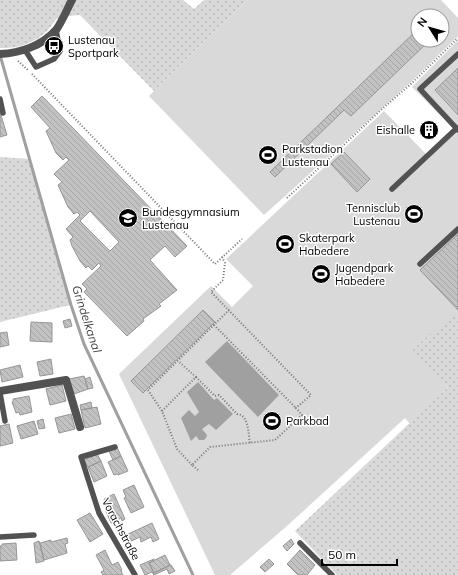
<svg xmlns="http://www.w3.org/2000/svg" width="458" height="575" viewBox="0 0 458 575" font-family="Mulish,sans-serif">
<defs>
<pattern id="grass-dots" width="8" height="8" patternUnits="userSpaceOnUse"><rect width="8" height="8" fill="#d9d9d9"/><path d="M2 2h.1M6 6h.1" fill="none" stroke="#b8b8b8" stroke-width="1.8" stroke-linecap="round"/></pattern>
<pattern id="building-back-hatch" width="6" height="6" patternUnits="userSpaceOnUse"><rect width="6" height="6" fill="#c2c2c2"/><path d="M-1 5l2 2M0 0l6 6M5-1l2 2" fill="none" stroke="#a5a5a5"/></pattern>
</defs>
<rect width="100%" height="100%" fill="#fff"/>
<path fill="url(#grass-dots)" d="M0,0h183l11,9 10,-9h43l-93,91 -74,-76c-7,1 -16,1 -22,3 -4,2 -7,9 -10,12 -13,13 -30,19 -48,18z
M0,157l29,2 41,146 -70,17z
M454,311l4,4v260h-121l-42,-44 153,-144 -36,-37z"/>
<path fill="#d9d9d9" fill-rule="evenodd" d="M247,0h194l17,18v18l-47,46 -147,133 -115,-119zM418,16h24v24h-24z
M458,40v275l-4,-3 -41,38 35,37 -38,37 -5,-6 -118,108 -57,49h-15l-96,-201 92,-88 21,21 21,-21 -27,-27 158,-148 45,46 27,-26 -44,-44z"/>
<path fill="#a0a0a0" d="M227,341l52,54 -21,22 -53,-55z
M198,382l16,18 3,-2 16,16 -17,16 -7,-6 -7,5 5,6 -1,3 -2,2h-5l-3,-4 -5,5 -10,-23 8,-8 6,6 4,-4 -12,-20z"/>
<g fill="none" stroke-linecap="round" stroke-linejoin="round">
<path stroke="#a0a0a0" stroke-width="3" d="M0,55l71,250 13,39 109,231"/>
</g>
<path fill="url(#building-back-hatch)" stroke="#969696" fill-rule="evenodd" d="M418,29v11h12l-79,76 -7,-6 -69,67 -5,-5z
M458,68v47l-23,-25z
M42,96l145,150 -12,11 -10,-11 -15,14 27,30 -18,14 2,2 -18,13 1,2 -17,15 -43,-44 3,-3 -5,-5 19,-18 -2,-3 -7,7 -4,-4 -2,2 -6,-7 -8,-15 -2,-6 3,-3 -7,-8 14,-14 -3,-3 -3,2 -6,-7 -10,-22 4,-3 -8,-8 15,-14 -3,-3 -3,3 -7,-7 -10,-22 4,-3 -19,-21zM90,211l29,31 -9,9 -30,-30z
M0,112l7,23 -7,2z
M429,125l6,6 -6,5 -5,-7z
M344,152l26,27 -13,13 -26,-28z
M458,234v76l-38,-40z
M203,310l12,12 -72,71 -12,-12z
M70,319l2,7 -7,2 -2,-7z
M31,322l21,1v19l-22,-1z
M7,332l2,13 -9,2v-14z
M51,359l2,15 -13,2 -3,-14z
M20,365l3,12 -21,5 -2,-12z
M84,376l4,13 -14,5 -5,-15z
M90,377l3,11 -5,1 -3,-10z
M62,385l4,16 -16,4 -4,-16z
M29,396l3,16 -12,3 -1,-3 -3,1 -4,-11h1v-3z
M91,402l1,6 -11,2 -1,-5z
M97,407l4,17 -16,4 -4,-18z
M71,414l4,15 -16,4 -4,-15z
M43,419l2,9 -6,1 -2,-8z
M34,421l4,13 -17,5 -4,-13z
M9,424l4,19 -13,3v-20z
M117,447l4,9 -8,4 -4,-9z
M97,454l4,7 -13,6 -4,-7z
M121,456l7,15 -10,4 -1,-1 -3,1 -6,-13z
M101,461l6,15 -13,6 -6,-15z
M134,485l10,22 -13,6 -7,-15 2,-1 -3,-7z
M114,494l11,25 -3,2 -1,-3 -10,5 -6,-14 3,-1 -4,-9z
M90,513l13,21 -13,8 -13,-22z
M152,523l7,16 -6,3 -2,-5 -10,5 -1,-5 -11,5 -3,-7z
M67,538l1,5 -3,1 2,9 -23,7 -4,-17 11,-3v2z
M291,539l3,5 -7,7 -4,-5z
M39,541l5,20 -8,2 -2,-20z
M16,543l1,17 -17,1v-15h2v-2z
M105,550l7,15 6,-3 4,8 -1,1 2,4h-20l-2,-3 3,-2 -8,-15z
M300,550l15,15 -8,10h-9l-11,-11z
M165,555l5,10 -16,8 -5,-10z
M154,559v1l-5,3 5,10 17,-8 4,6 -6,3 -2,-5 -13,6 -2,-3 -7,3 -5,-10z
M269,559l5,5 -9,8 -5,-5z"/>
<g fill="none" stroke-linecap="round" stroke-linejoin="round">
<path stroke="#747474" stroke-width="2" stroke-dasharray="1 2" stroke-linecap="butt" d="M18,61l10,9
M32,74l183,190 27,-25
M287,198l95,-89 30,-26 46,-45
M214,325l82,83
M196,377l19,19 4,-1 18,19c12,1 11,19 13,29
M162,411l34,-34 -18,-16
M192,465l-15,-16 -15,-38 -14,-21 81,-80
M198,470l-6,-5 18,-18 65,-7 27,-25 -6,-7 15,-13 -100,-103 12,-12 2,-17 -3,-6"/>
<path stroke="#525252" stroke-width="5.5" d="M25,50l11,17 18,-8 6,-8 -4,-21
M458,54l-38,35 38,41
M0,99l3,14
M392,189l65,-61
M420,264l38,-35
M0,393l5,28
M115,447l-34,10 18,56 36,62
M0,537l34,-2
M300,543l32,32"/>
<path stroke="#525252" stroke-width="8" d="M0,54c20,-1 42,-8 56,-24 6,-8 11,-21 16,-30
M0,391l66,-11 14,47"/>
</g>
<defs>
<symbol id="bus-disc" viewBox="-11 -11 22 22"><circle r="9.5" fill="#000" stroke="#fff"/><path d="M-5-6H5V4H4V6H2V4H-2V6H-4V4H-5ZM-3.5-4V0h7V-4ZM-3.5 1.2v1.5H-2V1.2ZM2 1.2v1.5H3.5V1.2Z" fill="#fff"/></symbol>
<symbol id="building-disc" viewBox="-11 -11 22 22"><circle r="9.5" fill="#000" stroke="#fff"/><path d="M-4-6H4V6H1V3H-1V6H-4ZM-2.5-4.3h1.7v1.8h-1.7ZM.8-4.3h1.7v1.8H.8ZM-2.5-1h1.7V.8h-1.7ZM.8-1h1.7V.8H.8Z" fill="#fff"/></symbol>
<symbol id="stadium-disc" viewBox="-11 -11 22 22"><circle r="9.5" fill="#000" stroke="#fff"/><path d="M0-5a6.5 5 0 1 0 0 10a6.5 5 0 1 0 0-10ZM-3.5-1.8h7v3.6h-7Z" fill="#fff"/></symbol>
<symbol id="school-disc" viewBox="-11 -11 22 22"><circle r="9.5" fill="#000" stroke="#fff"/><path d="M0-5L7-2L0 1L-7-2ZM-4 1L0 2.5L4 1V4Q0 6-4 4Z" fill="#fff"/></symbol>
</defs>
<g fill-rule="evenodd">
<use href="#bus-disc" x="43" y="35" width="22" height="22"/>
<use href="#building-disc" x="418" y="119" width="22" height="22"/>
<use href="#stadium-disc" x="257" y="144" width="22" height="22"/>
<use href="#stadium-disc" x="403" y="203" width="22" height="22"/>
<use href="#school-disc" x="117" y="207" width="22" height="22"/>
<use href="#stadium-disc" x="274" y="233" width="22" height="22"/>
<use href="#stadium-disc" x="310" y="263" width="22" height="22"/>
<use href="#stadium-disc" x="261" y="410" width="22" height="22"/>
</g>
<g text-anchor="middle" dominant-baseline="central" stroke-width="3" stroke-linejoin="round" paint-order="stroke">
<g font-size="11" fill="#000" stroke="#fff" text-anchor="start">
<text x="68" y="40">Lustenau<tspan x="68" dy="13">Sportpark</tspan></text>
<text x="415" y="130" text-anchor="end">Eishalle</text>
<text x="282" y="149">Parkstadion<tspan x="282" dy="13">Lustenau</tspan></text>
<text x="400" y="208" text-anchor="end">Tennisclub<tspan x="400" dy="13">Lustenau</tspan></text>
<text x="142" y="212">Bundesgymnasium<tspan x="142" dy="13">Lustenau</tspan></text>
<text x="299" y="238">Skaterpark<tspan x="299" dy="13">Habedere</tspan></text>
<text x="335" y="268">Jugendpark<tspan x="335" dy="13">Habedere</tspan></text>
<text x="286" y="421">Parkbad</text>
</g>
<g font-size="11" fill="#000" stroke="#fff">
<text transform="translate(121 529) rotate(62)">Vorachstraße</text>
</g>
<g font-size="12" font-style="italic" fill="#414141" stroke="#fff">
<text transform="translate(87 319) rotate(72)">Grindelkanal</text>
</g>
</g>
<g transform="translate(430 28) rotate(307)"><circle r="19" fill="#ffffff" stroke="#999999"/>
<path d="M0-3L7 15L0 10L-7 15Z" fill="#000000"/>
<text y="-6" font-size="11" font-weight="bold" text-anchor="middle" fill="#000000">N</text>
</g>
<path d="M322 559v6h75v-6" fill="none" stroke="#000000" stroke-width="2"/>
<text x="328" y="559" font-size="12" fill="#000000" stroke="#ffffff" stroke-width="3" paint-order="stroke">50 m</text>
</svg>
